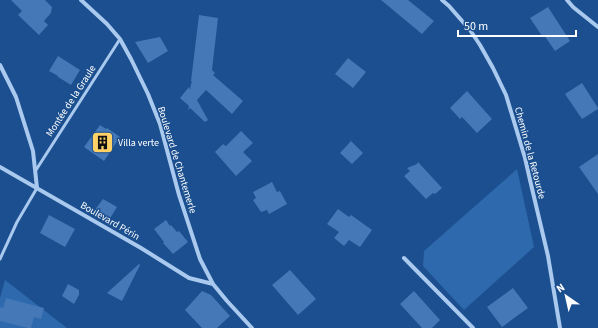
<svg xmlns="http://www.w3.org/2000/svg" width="598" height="328" viewBox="0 0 598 328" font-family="'Source Sans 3',sans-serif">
<rect width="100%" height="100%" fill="#1b4f8f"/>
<path fill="#2e69ad" d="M517,169l17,78 -70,63 -41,-44 1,-15z
M5,280l62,48h-67v-30z"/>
<path fill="#4478b7" d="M11,0h34l7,7 -1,6 -7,8 4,4 -9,10 -21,-20 4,-4z
M381,0h27l26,21 -12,13z
M548,7l22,34 -15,10 -11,-16 -2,1 -12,-18z
M199,15l19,3 -6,52 3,3 -2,2 30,26 -11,13 -26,-24 -9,10 11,20 -3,2 -15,-14 -2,2 1,-4 -9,-8 9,-11 1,3 1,-6 1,-2 -1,-1z
M160,37l8,14 -20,12 -13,-21z
M58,56l22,14 -9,15 -13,-8v-1l-9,-5z
M348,58l18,14 -13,16 -18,-14z
M582,83l16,25v1l-16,10 -17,-25z
M467,91l25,28 -15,14 -15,-16 -2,2 -10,-11z
M100,125l6,4 1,-1 13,9 -16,24 -20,-14z
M241,131l12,12 -10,9 9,9 -16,15 -21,-24 8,-8 3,2z
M351,141l12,12 -11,11 -12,-11z
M598,154v40l-19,-27z
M418,162l24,26 -7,6 -2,-1 -7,6 -22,-23 6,-5 -3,-3 10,-4z
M272,182l5,10 3,-1 7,13 -18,10 -2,-4 -6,2 -8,-12 3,-2 -3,-6z
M103,199l14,8 -8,13 -15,-9z
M338,209l11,8 2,-2 21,15 -12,17 -11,-7 -5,6 -10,-8 5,-6 -12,-8z
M49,215l26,14 -10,18 -25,-14z
M166,220l4,6 1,-1 6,7 2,-1 9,11 -15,12 -10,-11 1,-1 -10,-13z
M139,264l1,1 -18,36 -15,-8z
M290,270l26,29 -18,16 -26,-30z
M68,284l11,6v5l-5,9 -12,-8z
M513,288l15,20 -26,19 -15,-20z
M202,291l9,4 19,21 -13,12h-15l-17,-18z
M414,291l26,29 -8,8h-10l-22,-24z
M6,298l38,10 -3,11 -7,-2 -3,11h-3l-28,-7v-14l3,1z"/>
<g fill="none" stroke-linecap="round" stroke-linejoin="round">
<path stroke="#a9c9ee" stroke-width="3" d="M36,170l84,-131
M0,259l17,-37 20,-34"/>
<path stroke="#a9c9ee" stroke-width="4" d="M81,0l26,24 13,15 11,20 17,35 12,30 19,71 21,64 13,25 14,17 25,27
M442,0l7,6 21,24 10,15 13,23 13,27 19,63 5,22 18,76 12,72
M567,0l6,7 25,20
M0,65l16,32 17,54 4,37
M0,167l141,81 48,30 24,6
M404,258l69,70"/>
</g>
<defs>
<symbol id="building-square" viewBox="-11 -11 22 22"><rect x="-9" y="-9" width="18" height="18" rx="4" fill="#ffd166" stroke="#1b4f8f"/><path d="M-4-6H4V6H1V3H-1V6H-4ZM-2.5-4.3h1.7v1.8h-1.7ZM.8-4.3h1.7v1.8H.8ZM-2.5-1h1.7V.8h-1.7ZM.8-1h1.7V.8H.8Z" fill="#111"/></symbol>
</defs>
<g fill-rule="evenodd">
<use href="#building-square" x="90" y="130" width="25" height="25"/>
</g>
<g text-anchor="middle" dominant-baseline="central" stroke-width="3" stroke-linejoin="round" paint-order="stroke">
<g font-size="10" fill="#fff" stroke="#1b4f8f">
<text transform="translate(71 101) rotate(-57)">Montée de la Graule</text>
<text transform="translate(530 153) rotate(75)">Chemin de la Retourde</text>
<text transform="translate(177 160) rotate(73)">Boulevard de Chantemerle</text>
<text transform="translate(110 221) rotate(30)">Boulevard Périn</text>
</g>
<g font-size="10" fill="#fff" stroke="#1b4f8f" text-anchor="start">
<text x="118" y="143">Villa verte</text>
</g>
</g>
<g transform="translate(566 296) rotate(326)" stroke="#1b4f8f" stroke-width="3" paint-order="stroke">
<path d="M0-3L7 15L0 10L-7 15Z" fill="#ffffff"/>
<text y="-6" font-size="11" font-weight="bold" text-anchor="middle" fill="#ffffff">N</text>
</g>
<path d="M458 30v6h118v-6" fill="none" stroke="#ffffff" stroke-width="2"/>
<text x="464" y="30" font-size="12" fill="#ffffff" stroke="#1b4f8f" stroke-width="3" paint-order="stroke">50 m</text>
</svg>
